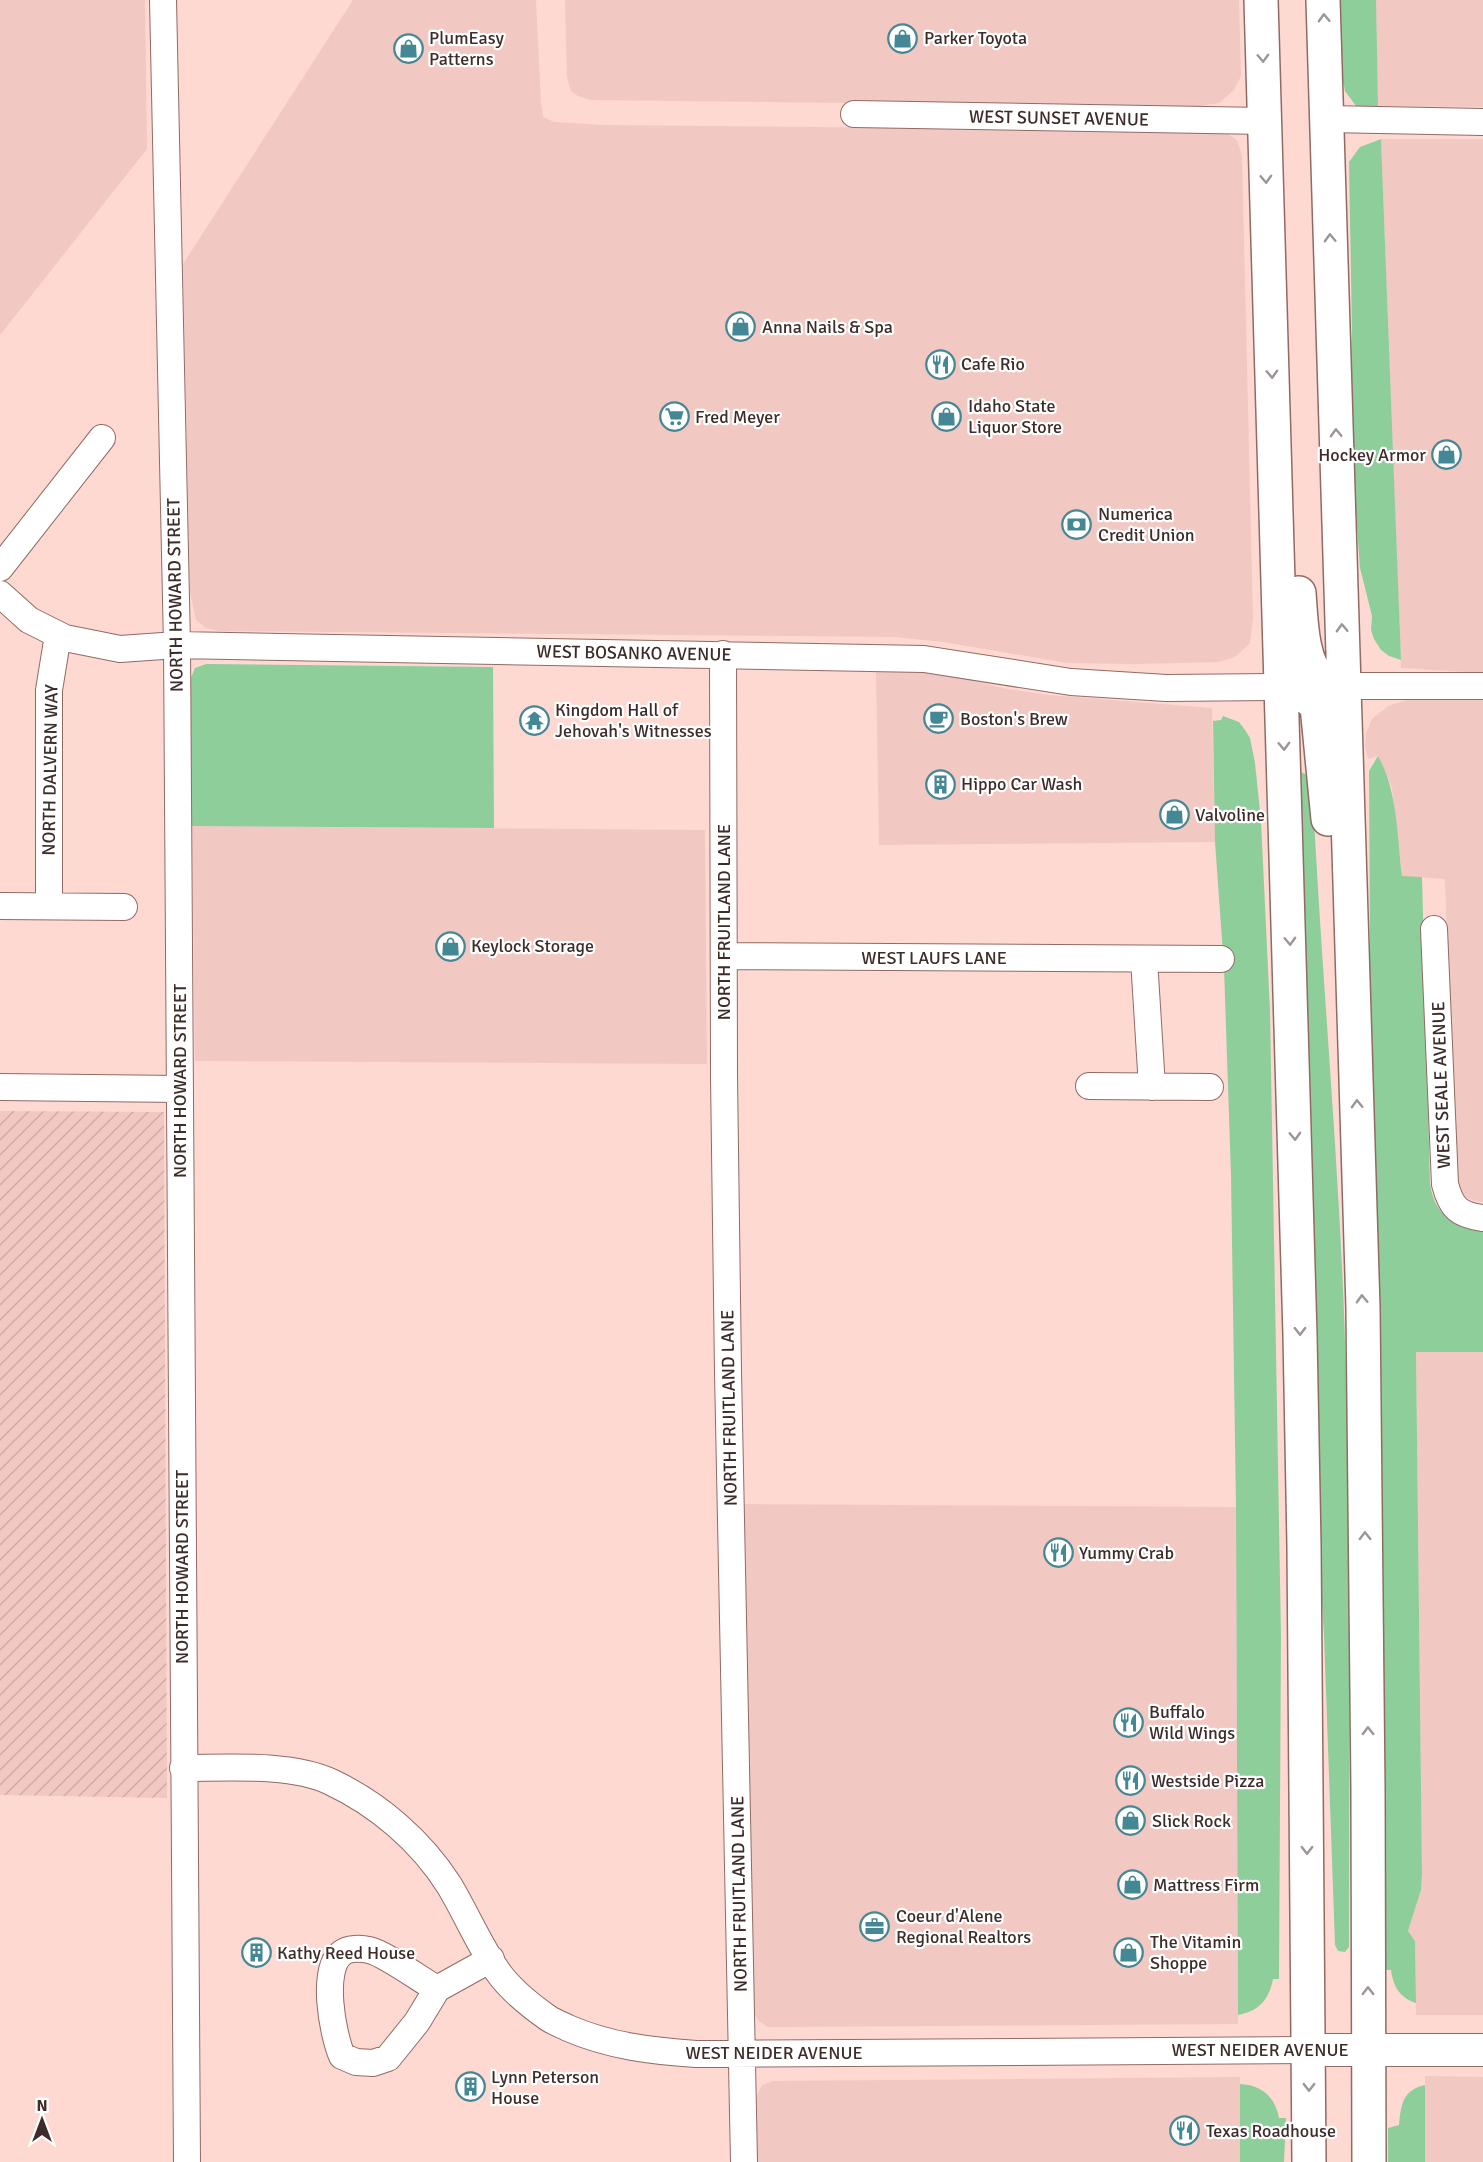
<svg xmlns="http://www.w3.org/2000/svg" width="1483" height="2162" viewBox="0 0 1483 2162" font-family="Signika,sans-serif">
<defs>
<pattern id="industrial-furrows" width="10" height="10" patternUnits="userSpaceOnUse" patternTransform="scale(1.5)"><rect width="10" height="10" fill="#f2c8c2"/><path d="M-1 1l2-2M0 10L10 0M9 11l2-2" fill="none" stroke="#d0aca7"/></pattern>
</defs>
<rect width="100%" height="100%" fill="#fdd9d2"/>
<path fill="#f2c8c2" d="M0,0h145l2,149 -147,186z
M353,0h183l5,104 2,13 11,5 49,3 616,6 9,3 9,6 5,15 11,462 -3,26 -15,14 -16,5 -85,2 -67,-1 -124,-21 -48,-5 -676,-6 -13,-3 -10,-8 -6,-28 -7,-328z
M565,0h674l2,76 -7,14 -15,13 -26,4 -603,-7 -12,-4 -7,-5 -4,-14z
M1375,0h108v107l-105,-1z
M1381,139h102v534l-82,-5z
M876,670h34l31,3 66,16 42,6 163,13 3,134 -336,3z
M1410,699h73v503l-9,-1 -11,-5 -8,-15 -10,-302 -43,-3 -10,-88 -14,-32 -10,3 -3,-12 1,-14 6,-14 16,-13z
M192,826l513,4 2,234 -512,-3z
M1416,1352h67v663h-67l-1,-74 -7,-10 13,-41 1,-16z
M740,1504l496,3 2,517 -460,3h-10l-9,-6 -6,-8z
M1425,2076l58,1v85h-58z
M1240,2077v85h-486l-1,-58 9,-19 11,-4z"/>
<path fill="url(#industrial-furrows)" d="M0,1111l164,1 3,686 -167,-3z"/>
<path fill="#8ece9a" d="M1340,0h36l2,106h-22l-11,-15 -2,-11z
M1381,139l20,521 -12,-4 -8,-6 -7,-11 -3,-9 1,-14 -12,-48 -8,-112 -2,-79 2,-45 -3,-170 11,-15z
M206,664l287,3 1,161 -302,-2 -2,-146 5,-12z
M1223,716l16,6 6,8 5,8 5,25 6,58 9,190 11,625 -2,343h-6c-4,21 -14,32 -35,36l-2,-508 -5,-332 -7,-207 -9,-126 -2,-121 8,-1z
M1378,756c20,36 19,80 24,120l20,1 8,306c5,35 22,39 53,45v124h-67l6,522 -1,16 -13,41 7,10 1,62c-16,-5 -23,-17 -25,-33h-6l-1,-280 -16,-682 2,-70 -1,-167z
M1301,772l11,5c8,179 25,356 32,535 8,211 5,423 5,635l-4,5 -7,-1 -3,-6 -11,-310 -16,-241 -13,-618z
M1240,2084c21,1 35,12 39,34h7l-2,44h-44z
M1425,2085v77h-37v-34l11,-3c2,-21 4,-35 26,-40z"/>
<g fill="none" stroke-linecap="round" stroke-linejoin="round">
<defs>
<path id="minor" d="M163,0l14,645 10,1517
M854,114l411,7
M1327,119l156,3
M0,568l102,-130
M0,594l29,26 36,18 55,11 57,-4 747,14 147,23 95,6 116,-1
M723,654l1,421 4,297 16,790
M1344,686h139
M0,906l124,1
M49,906v-216l9,-55
M1434,929l11,255c6,24 14,31 38,34
M724,956l497,3
M1144,959l8,128
M1089,1086l121,1
M0,1087l180,2
M183,1768c44,0 108,-5 148,14 47,22 90,59 118,103 17,28 30,60 49,87 12,17 33,34 50,46 6,4 14,7 20,10 41,18 84,23 128,26l612,-4
M437,1989c-16,-9 -53,-36 -68,-39 -8,-2 -21,-2 -27,3 -22,16 -9,82 0,103l14,6 17,1 15,-5 29,-36 20,-33 54,-30"/>
<path id="major" d="M1308,2050h175"/>
<path id="highway" d="M1261,0l39,1335 4,211 5,616
M1323,0l40,1308 5,481 1,373
M1299,593c2,24 2,70 22,86 6,4 16,5 23,7
M1282,687c14,4 25,8 35,19l11,113"/>
</defs>
<use href="#minor" stroke="#926a64" stroke-width="28"/>
<use href="#major" stroke="#926a64" stroke-width="34"/>
<use href="#highway" stroke="#926a64" stroke-width="36"/>
<use href="#minor" stroke="#fff" stroke-width="26"/>
<use href="#major" stroke="#fff" stroke-width="32"/>
<use href="#highway" stroke="#fff" stroke-width="33"/>
</g>
<defs><path id="oneway-chevron" d="M-2-3.5L2.5 0L-2 3.5" fill="none" stroke-width="1.6" stroke-linecap="round" stroke-linejoin="round" transform="scale(1.5)"/></defs>
<g stroke="#9e9694">
<use href="#oneway-chevron" transform="translate(1324 18) rotate(-92)"/>
<use href="#oneway-chevron" transform="translate(1263 58) rotate(88)"/>
<use href="#oneway-chevron" transform="translate(1266 179) rotate(88)"/>
<use href="#oneway-chevron" transform="translate(1330 238) rotate(-92)"/>
<use href="#oneway-chevron" transform="translate(1272 374) rotate(88)"/>
<use href="#oneway-chevron" transform="translate(1336 433) rotate(-92)"/>
<use href="#oneway-chevron" transform="translate(1342 628) rotate(-92)"/>
<use href="#oneway-chevron" transform="translate(1284 746) rotate(88)"/>
<use href="#oneway-chevron" transform="translate(1290 941) rotate(88)"/>
<use href="#oneway-chevron" transform="translate(1357 1104) rotate(-92)"/>
<use href="#oneway-chevron" transform="translate(1295 1136) rotate(88)"/>
<use href="#oneway-chevron" transform="translate(1362 1299) rotate(-92)"/>
<use href="#oneway-chevron" transform="translate(1300 1331) rotate(89)"/>
<use href="#oneway-chevron" transform="translate(1365 1536) rotate(-91)"/>
<use href="#oneway-chevron" transform="translate(1368 1731) rotate(-91)"/>
<use href="#oneway-chevron" transform="translate(1307 1850) rotate(90)"/>
<use href="#oneway-chevron" transform="translate(1368 1991) rotate(-90)"/>
<use href="#oneway-chevron" transform="translate(1309 2087) rotate(90)"/>
</g>
<defs>
<symbol id="shop-ring" viewBox="-11 -11 22 22"><circle r="9.5" fill="#fff" stroke="#438894" stroke-width="1.5"/><path d="M-5-2.5h2.3a2.7 3.5 0 0 1 5.4 0H5L5.5 6h-11ZM-1.5-2.5h3a1.5 2.3 0 0 0-3 0Z" fill="#438894"/></symbol>
<symbol id="restaurant-ring" viewBox="-11 -11 22 22"><circle r="9.5" fill="#fff" stroke="#438894" stroke-width="1.5"/><path d="M-5-6h1v4h1v-4h1v4h1v-4h1v5L-1.5 .5V6h-2V.5L-5-1ZM5-6V6H3V1.5H1.5Q1.5-4 5-6Z" fill="#438894"/></symbol>
<symbol id="supermarket-ring" viewBox="-11 -11 22 22"><circle r="9.5" fill="#fff" stroke="#438894" stroke-width="1.5"/><path d="M-6-5.5h2.5l.6 2H6L4.5 2H-2.5L-4.4-4H-6ZM-1.5 3.2a1.3 1.3 0 1 0 .1 0ZM3 3.2a1.3 1.3 0 1 0 .1 0Z" fill="#438894"/></symbol>
<symbol id="bank-ring" viewBox="-11 -11 22 22"><circle r="9.5" fill="#fff" stroke="#438894" stroke-width="1.5"/><path d="M-6-4H6V4H-6ZM0-2.3a2.3 2.3 0 1 0 0 4.6a2.3 2.3 0 1 0 0-4.6Z" fill="#438894"/></symbol>
<symbol id="cafe-ring" viewBox="-11 -11 22 22"><circle r="9.5" fill="#fff" stroke="#438894" stroke-width="1.5"/><path d="M-5.5-4.5H6V0H3Q3 3.5 0 3.5H-2.5Q-5.5 3.5-5.5 0ZM3-3.2v2h1.7v-2ZM-6 4.5H4V6H-6Z" fill="#438894"/></symbol>
<symbol id="temple-ring" viewBox="-11 -11 22 22"><circle r="9.5" fill="#fff" stroke="#438894" stroke-width="1.5"/><path d="M0-6L5-2H3V0L6.5 2.5H4V6H1.5V3h-3V6H-4V2.5H-6.5L-3 0V-2H-5Z" fill="#438894"/></symbol>
<symbol id="building-ring" viewBox="-11 -11 22 22"><circle r="9.5" fill="#fff" stroke="#438894" stroke-width="1.5"/><path d="M-4-6H4V6H1V3H-1V6H-4ZM-2.5-4.3h1.7v1.8h-1.7ZM.8-4.3h1.7v1.8H.8ZM-2.5-1h1.7V.8h-1.7ZM.8-1h1.7V.8H.8Z" fill="#438894"/></symbol>
<symbol id="office-ring" viewBox="-11 -11 22 22"><circle r="9.5" fill="#fff" stroke="#438894" stroke-width="1.5"/><path d="M-6-3h4V-5.5h4V-3h4V5H-6ZM-1-4.5V-3h2v-1.5ZM-6 0V1H6V0Z" fill="#438894"/></symbol>
</defs>
<g fill-rule="evenodd">
<use href="#shop-ring" x="886" y="22" width="33" height="33"/>
<use href="#shop-ring" x="392" y="32" width="33" height="33"/>
<use href="#shop-ring" x="724" y="310" width="33" height="33"/>
<use href="#restaurant-ring" x="924" y="348" width="33" height="33"/>
<use href="#shop-ring" x="930" y="400" width="33" height="33"/>
<use href="#supermarket-ring" x="658" y="400" width="33" height="33"/>
<use href="#shop-ring" x="1430" y="438" width="33" height="33"/>
<use href="#bank-ring" x="1060" y="508" width="33" height="33"/>
<use href="#cafe-ring" x="922" y="702" width="33" height="33"/>
<use href="#temple-ring" x="518" y="704" width="33" height="33"/>
<use href="#building-ring" x="924" y="768" width="33" height="33"/>
<use href="#shop-ring" x="1158" y="798" width="33" height="33"/>
<use href="#shop-ring" x="434" y="930" width="33" height="33"/>
<use href="#restaurant-ring" x="1042" y="1536" width="33" height="33"/>
<use href="#restaurant-ring" x="1112" y="1706" width="33" height="33"/>
<use href="#restaurant-ring" x="1114" y="1764" width="33" height="33"/>
<use href="#shop-ring" x="1114" y="1804" width="33" height="33"/>
<use href="#shop-ring" x="1116" y="1868" width="33" height="33"/>
<use href="#office-ring" x="858" y="1910" width="33" height="33"/>
<use href="#shop-ring" x="1112" y="1936" width="33" height="33"/>
<use href="#building-ring" x="240" y="1936" width="33" height="33"/>
<use href="#building-ring" x="454" y="2070" width="33" height="33"/>
<use href="#restaurant-ring" x="1168" y="2114" width="33" height="33"/>
</g>
<g text-anchor="middle" dominant-baseline="central" stroke-width="4.5" stroke-linejoin="round" paint-order="stroke">
<g font-size="18" fill="#3d2c29" stroke="#fff" text-anchor="start">
<text x="429" y="38">PlumEasy<tspan x="429" dy="21">Patterns</tspan></text>
<text x="924" y="38">Parker Toyota</text>
<text x="762" y="327">Anna Nails &amp; Spa</text>
<text x="961" y="364">Cafe Rio</text>
<text x="968" y="406">Idaho State<tspan x="968" dy="21">Liquor Store</tspan></text>
<text x="695" y="417">Fred Meyer</text>
<text x="1426" y="455" text-anchor="end">Hockey Armor</text>
<text x="1098" y="514">Numerica<tspan x="1098" dy="21">Credit Union</tspan></text>
<text x="555" y="710">Kingdom Hall of<tspan x="555" dy="21">Jehovah's Witnesses</tspan></text>
<text x="960" y="719">Boston's Brew</text>
<text x="961" y="784">Hippo Car Wash</text>
<text x="1195" y="815">Valvoline</text>
<text x="471" y="946">Keylock Storage</text>
<text x="1079" y="1553">Yummy Crab</text>
<text x="1149" y="1712">Buffalo<tspan x="1149" dy="21">Wild Wings</tspan></text>
<text x="1151" y="1781">Westside Pizza</text>
<text x="1152" y="1821">Slick Rock</text>
<text x="1153" y="1885">Mattress Firm</text>
<text x="896" y="1916">Coeur d'Alene<tspan x="896" dy="21">Regional Realtors</tspan></text>
<text x="1150" y="1942">The Vitamin<tspan x="1150" dy="21">Shoppe</tspan></text>
<text x="277" y="1953">Kathy Reed House</text>
<text x="491" y="2077">Lynn Peterson<tspan x="491" dy="21">House</tspan></text>
<text x="1206" y="2131">Texas Roadhouse</text>
</g>
<g font-size="18" fill="#3d2c29" stroke="#fff">
<text transform="translate(1059 118) rotate(1)">WEST SUNSET AVENUE</text>
<text transform="translate(175 595) rotate(-91)">NORTH HOWARD STREET</text>
<text transform="translate(634 653) rotate(1)">WEST BOSANKO AVENUE</text>
<text transform="translate(50 770) rotate(-89)">NORTH DALVERN WAY</text>
<text transform="translate(724 922) rotate(-90)">NORTH FRUITLAND LANE</text>
<text x="934" y="958">WEST LAUFS LANE</text>
<text transform="translate(180 1081) rotate(-90)">NORTH HOWARD STREET</text>
<text transform="translate(1441 1085) rotate(-92)">WEST SEALE AVENUE</text>
<text transform="translate(729 1408) rotate(-91)">NORTH FRUITLAND LANE</text>
<text transform="translate(182 1567) rotate(-90)">NORTH HOWARD STREET</text>
<text transform="translate(739 1894) rotate(-91)">NORTH FRUITLAND LANE</text>
<text x="1260" y="2050">WEST NEIDER AVENUE</text>
<text x="774" y="2053">WEST NEIDER AVENUE</text>
</g>
</g>
<g transform="translate(42 2120)" stroke="#ffffff" stroke-width="4.5" paint-order="stroke">
<path d="M0-4.5L10 22L0 15L-10 22Z" fill="#3d2c29"/>
<text y="-9" font-size="16" font-weight="bold" text-anchor="middle" fill="#3d2c29">N</text>
</g>
</svg>
